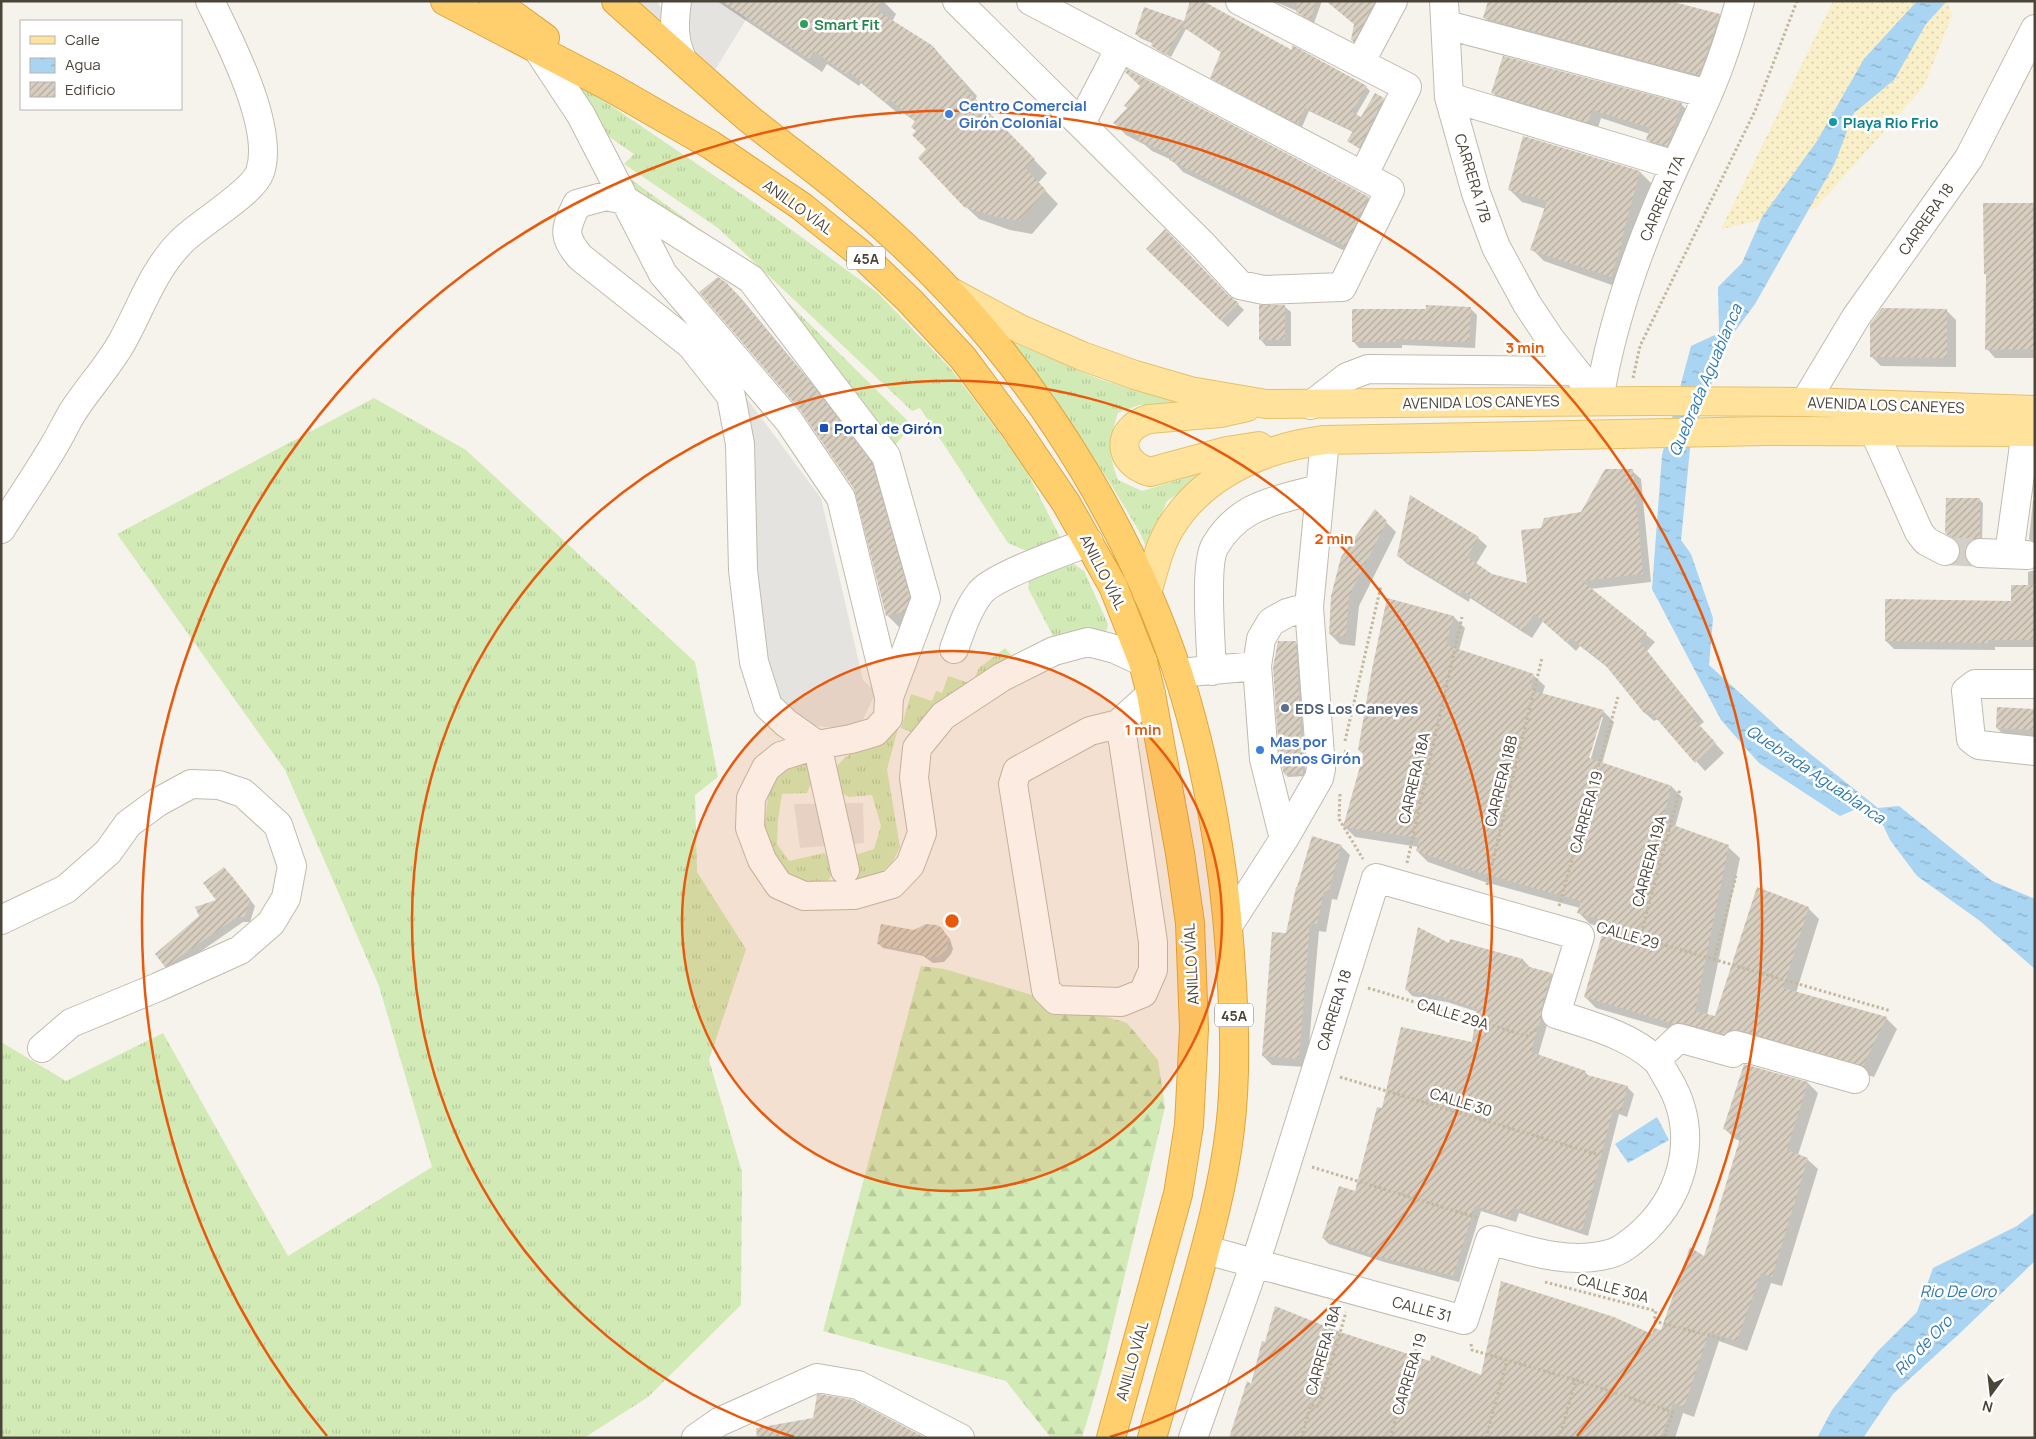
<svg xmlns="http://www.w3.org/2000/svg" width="2036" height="1439" viewBox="0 0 2036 1439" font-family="Manrope,sans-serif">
<defs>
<pattern id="grass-tufts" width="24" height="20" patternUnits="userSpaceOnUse" patternTransform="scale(1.25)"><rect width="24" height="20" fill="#d2eab5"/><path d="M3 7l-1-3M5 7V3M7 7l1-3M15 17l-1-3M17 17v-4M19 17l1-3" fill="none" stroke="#b6ca9c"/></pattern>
<pattern id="forest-firs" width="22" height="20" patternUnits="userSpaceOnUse" patternTransform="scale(1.25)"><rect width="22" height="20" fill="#d2eab5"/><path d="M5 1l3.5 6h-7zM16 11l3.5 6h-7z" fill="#b6ca9c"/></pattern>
<pattern id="sand-dots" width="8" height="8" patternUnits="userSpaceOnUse" patternTransform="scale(1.25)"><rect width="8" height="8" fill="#f9efc9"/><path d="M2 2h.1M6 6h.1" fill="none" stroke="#d7cead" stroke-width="1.8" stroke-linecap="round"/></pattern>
<pattern id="water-ripples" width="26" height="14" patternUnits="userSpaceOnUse" patternTransform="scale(1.25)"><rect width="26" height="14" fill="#a9d4f2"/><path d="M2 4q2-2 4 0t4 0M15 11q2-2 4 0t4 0" fill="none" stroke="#8caec5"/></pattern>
<pattern id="building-hatch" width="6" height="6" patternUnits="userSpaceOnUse" patternTransform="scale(1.25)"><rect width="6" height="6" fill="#d8cfc1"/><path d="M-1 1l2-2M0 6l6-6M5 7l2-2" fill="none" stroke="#b1aa9e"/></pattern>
</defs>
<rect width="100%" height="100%" fill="#f6f3ec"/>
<path fill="#e6e2dd" d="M863,803l1,40 -64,5 -6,-44z"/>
<path fill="url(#grass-tufts)" d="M575,88h10l174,118 119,87 73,76 73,97 39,77 -29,11 -26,-11 -88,-135 -8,3 -194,-183 -94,-64 10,-10 -29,-20z
M625,175l127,92 160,158 -26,31 -134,-177 -127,-79z
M994,326l20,17 85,36 41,13 79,14 -55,-2 -25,1 -21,8c-9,30 -11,36 0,67l24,11 75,-23 -50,33 -20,48 -7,-16 -28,-47 -61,-94z
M374,398l92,52 229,212 23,115 -23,18 2,77 49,77 -37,111 33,112 -1,133 -93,92 -64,41h-583v-396l65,39 97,-48 125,223 144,-89 -53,-181 -94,-216 -168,-236z
M1068,560l16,11 24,53 -3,14 -49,4 -28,-54 2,-9z
M1005,648l8,9 -102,75 -10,-4 10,-34 21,7 4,-10 6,2 6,-17 24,8 7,-16z
M891,727l7,2 -11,40 13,78 -7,14 -12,12 -18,7 -8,-3v-22l19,-6 7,-23 -9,-31 -23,2 -12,-6 -6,-19c16,-17 22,-24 46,-25z
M807,761l7,16 -7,16 -25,1 -4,26 -1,24 12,17 35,-8 9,10 -2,13 -5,8h-18l-29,-14 -17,-32 9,-60 19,-15z"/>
<path fill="url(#forest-firs)" d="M921,966l23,3 183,54 31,37 7,47 -63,263 -20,68h-31l-45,-57 -183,-50z"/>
<path fill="url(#sand-dots)" d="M1833,1h114l5,15 -28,70 -108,122 -95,21z"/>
<path fill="#e5e3e0" d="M625,1h32l4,7 14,11 11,-18h36l25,17 -40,65z
M736,384l85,114 42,182 13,12 -18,38 -72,-7 -16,-16z"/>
<path fill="url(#water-ripples)" d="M1917,1h30l-21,23 -32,56 -40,33 -20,52 -79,139 -28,38 -36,97 -10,101 10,14 22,64 -4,47 74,67 95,76 21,-2 93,75 43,18v70l-55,-48 -63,-45 -27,-36 -7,-15 -20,-19 -23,10 -81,-53 -38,-43 -69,-131 10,-134 29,-109 28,-13 -1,-46 24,-24 20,-46 55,-76 47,-82z
M1657,1117l12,23 -41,23 -13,-19z
M2035,1212v49l-77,74 -65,59 -30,44h-46l15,-28 45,-58 40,-40 16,-44 84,-42z"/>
<path fill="#0003" fill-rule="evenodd" d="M717,1h166l13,13 -4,8 41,25 44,49 -2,4 72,73 -9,10 20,21 -26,30 -22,-4 -31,-11 -14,-13 -38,-57 -11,-27 -14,-10 -2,3 -39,-32 -2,3 -32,-22 -5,8z
M1273,1h49l-8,22 -12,-7 -5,-5z
M1327,1h51l-22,43 -4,-4 3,-15z
M1719,15l13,13 -20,60 -214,-57 -13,-13z
M1185,23l108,29 73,35 4,4 -14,24 6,3 21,-19 4,4 -24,48 -15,-10 5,-9 -44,-21 -7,16 -87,-46 -4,-4 11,-24 -36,-24 -15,28 -15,-8 -2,-5 -14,-6 -4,-4z
M1141,86l227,112 13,12 -24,47 -174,-85 -11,-12 -20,-9 -7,-6 -19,-10 -12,-12 14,-15z
M1493,93l188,11 9,9 -14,42 -19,-6 -9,-9 2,-6 -49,-16 -4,13 -95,-29z
M1640,172l12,12 -29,105 -79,-28 -12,-12 14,-40 -24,-7 -12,-12z
M2035,204v154h-40l-8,-9z
M1148,249l90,55 6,6 -16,17z
M727,284l13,13 79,95 66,86 37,133 -5,14 -17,3 -13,-13 -32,-126z
M1284,306l7,6v34h-25l-6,-7z
M1470,308l7,7 -2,33 -73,-3v3h-43l-6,-7z
M1946,310l10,10v47l-75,-1 -10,-10z
M1632,471l9,8 10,103 -61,7 65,53 -8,9 57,71 -5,4 25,27 -19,18 -47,-52 -4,2 -9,-8 -34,-43 -31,-24 -4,5 -33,-30 -11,17 -62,-40 -1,4 -62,-38 -9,-9 80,-17 9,8 -11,18 16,11 37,10 13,-55 40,-17z
M1980,500l3,3 -1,37 -13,8 -2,8 2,8 -9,-1 -2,-2z
M2033,500h2v45l-6,-6z
M1375,511l21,21 -37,74 -4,40 -15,-2 -10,-10z
M2035,570v77h-40v3l-101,-1 -8,-8 127,-39 15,-16v-14z
M1454,617l11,11 -6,22 74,25 12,11 -3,9 61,16 11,11 -12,42 70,23 11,11 -8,29 53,20 12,11 -33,157 9,3 92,-110 11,11 -23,74 90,25 11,11 -23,48 -123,-36 -65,-7 -90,-26 -11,-11 21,-69 -16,-4 -11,-11 1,-5 -95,-26 -57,-20 -11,-11 2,-4 -64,-10 -11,-11 20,-71 -5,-5zM1600,717h3l-14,48 -2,-1z
M1295,642l3,3 8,131 -18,1 -3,-3z
M2035,710v27l-30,-1 -8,-8z
M1341,846l9,9 -13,45 -5,-1 -6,33 -7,-1 -12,136 -35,-2 -9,-9 24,-121z
M230,874l25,32 -5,16h-7l-72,50 -6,-6 36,-50 17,-16z
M914,932l31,1 5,6 3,10 -2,5 -7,8 -11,1 -10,-7 -40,-8 -5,-5z
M1450,945l73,15 6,6 -1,2 24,6 6,6 -11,36v9l-9,31 47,16 5,5 37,10 7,7 -7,23 -8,-3 -31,122 -69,-23 -3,9 -35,-11 -22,71 -75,-20 -55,-18 -6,-6 33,-45 27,-83 90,-67 5,-31 -31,-10 -35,-6 -6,-7z
M1745,1065l63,18 10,10 -20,62 9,4 11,10 -36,117 -11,-3 -24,68 -28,-10 -25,76 -11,-4 -8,25h-445l22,-52 88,-53 91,30 51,14 171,-41 8,-4 44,-74 36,-117 -6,-2 -10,-10z"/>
<path fill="url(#building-hatch)" d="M721,1h161l-4,10 55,35 22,28 10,8 -2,4 72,73 -9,10 20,21 -27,31 -23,-4 -32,-10 -46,-49 8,-9 -14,-14 4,-4 -5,-4 4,-6 -26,-22 -3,4 -38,-32 -2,3 -32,-23 -5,8z
M1190,1h13l89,49v-5l75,41 -15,26 9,5 14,-24 9,5 -25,50 -12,-7 6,-10 -48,-23 -7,16 -88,-46 11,-26 -39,-26 -16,29 -15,-9 2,-4 -18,-8 9,-27 40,14z
M1297,1h20l-7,19 -14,-8z
M1326,1h49l-21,41 -3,-2 3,-16z
M1488,1h182l50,13 -21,61 -216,-57z
M1503,56l179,47 -15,43 -21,-6 4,-12 -58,-18 -4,13 -97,-30z
M1127,69l242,128 -24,49 -176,-86 2,-5 -33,-15 2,-3 -27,-14 14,-15 -3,-2 16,-20 -15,-14z
M1523,136l117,35 -19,71 1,1 -11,34 -81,-27 17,-49 -39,-11z
M1983,203h52v146l-50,1 1,-76h-2z
M1165,229l64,67 10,7 -18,18 -75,-72z
M718,277l9,6 79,94 66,86 38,134 -6,15 -18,4 -32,-127 -53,-78 -102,-119z
M1259,305h26v35h-26z
M1426,305l45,2 -2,35 -73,-3v3h-44v-33h74z
M1882,308l65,1v49l-77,-1v-33z
M1605,469h28l10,105 -61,7 65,52 -7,9 56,71 -4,4 24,26 -21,20 -46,-53 -5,3 -38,-47 -35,-28 -4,5 -33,-29 -11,17 -62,-41 -1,4 -63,-38 13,-61 69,42 -12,20 25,17 35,9 -6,-53 20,-2 3,-10 37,-6z
M1946,498h34v40l-8,1 -5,6 -3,8 3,8h-11l5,-10 -3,-8 -13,-10z
M1375,509l12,12 -38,75 -3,41 -17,-3 2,-38 10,-39z
M2011,585h24v55h-47v3l-103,-2v-42l126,2z
M1387,598l67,18 -8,29 88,29 -4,16 74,20 -15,48 83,28 -10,35 67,24 -34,166 20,5 42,-129 52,20 -26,81 104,29 -24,49 -124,-36h-8l-7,4 -41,-11 -9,1 -90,-27 22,-76 -29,-8 4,-12 -108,-30 -57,-20 4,-13 -77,-11 21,-75 -6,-2 14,-81z
M1278,641h18l7,133h-19l-5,-18 -6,-89z
M1997,707l38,2v21l-39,-2z
M1312,836l30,9 -14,48 -4,-2 -7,33 -7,-1 -11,136 -37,-3 10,-124 14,1 10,-46h1z
M224,867l26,32 -5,18h-8l-72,50 -10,-13 44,-38 -4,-9 21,-7 -13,-17z
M881,924l33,6 12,-6 11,1 5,3 6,10 -1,11 -9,8 -11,1 -11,-6 -39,-8z
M1418,927l31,16 1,-4 73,20 -1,6 30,8 -11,36v9l-10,34 55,19 -2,3 44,12 -7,25 -8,-2 -31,122 -69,-23 -3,9 -35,-11 -22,70 -77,-20 -54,-18 17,-52 16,5 22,-84 5,1 19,-81 71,15 5,-33 -37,-13 -35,-6z
M1744,1064l64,18 -21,68 21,8 -36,119 -11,-4 -24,68 -28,-9 -25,75 -11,-4 -12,35h-432l18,-57 4,3 11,-43 3,1 10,-36 65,26 90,29 1,-6 50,20 20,-94 113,36 38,17 2,-6 7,2 29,-83 14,9 37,-121 -18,-6z
M819,1394l34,6 73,38h-169l-1,-10 57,-10 4,-23z"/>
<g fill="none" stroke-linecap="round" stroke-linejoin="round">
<path stroke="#d4d0c8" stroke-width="28" stroke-dasharray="28 14" stroke-linecap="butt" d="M1945,551l35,2"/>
<defs>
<path id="minor" d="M677,1c-3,23 -4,39 6,60
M957,1l246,244 37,40 24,5 78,-3 48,-97 -359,-189
M1240,1l167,86 -44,89
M1444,1l5,96 27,96 20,54 31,57 24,36 48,61
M1447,25l261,69
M538,50l43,65 82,159 126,147 52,77 48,199 -1,21 -13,14 -24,7 -34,6 -36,11 -15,12 -15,30 -1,30 12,32 17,25 25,11 50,-1 38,-11 18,-19 12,-32 -8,-55 3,-30 26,-32 59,-39 52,-26 34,-9 27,7 28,13
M1360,63l33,-62
M1449,97l226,68
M1081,123l39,-75
M1599,401c10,-64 31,-129 56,-189 16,-40 36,-78 53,-118 13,-30 23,-61 32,-93
M1805,402l51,-85 113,-159 66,-129
M1311,405l36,-28 21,-8 207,2
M1874,431l45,101 7,9 19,10
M1,529c17,-27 35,-53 51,-80 7,-11 13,-24 20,-36 15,-24 36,-46 50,-71 19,-34 31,-72 59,-100 17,-18 72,-49 79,-70 15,-44 -30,-130 -50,-171
M1980,553l47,2
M2009,554l17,-123
M954,649c7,-19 13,-39 26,-56 13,-17 86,-42 109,-51
M1212,671c-1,-26 -8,-107 3,-125 8,-14 21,-27 35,-35 21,-11 46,-16 69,-22
M1178,673l79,-7
M2035,684h-60l-9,7 5,48 8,6 56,6
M1118,724l5,17 30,201v28l-10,23 -22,9 -65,-2 -10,-10 -33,-206 4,-13 73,-40 28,-7 33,-30
M1284,839l-20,-80 -7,-93 4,-27 10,-17 16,-9 22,-6
M845,870l-28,-125 -31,-22 -18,-17 -14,-44 -11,-92 -3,-126 -9,-48 -40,-51 -111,-88c-18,-22 -15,-28 -3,-53l29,-8 19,4 126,79 135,177 40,142 -37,99
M1,920l65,-31 42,-37 20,-28 30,-22 33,-18 28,1 24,8 35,32 14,41 -6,32 -15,25 -31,27 -82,37 -87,36 -29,25
M1228,926l56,-87 35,-61 2,-9 -12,-162 16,-167
M1656,1060l23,-22 54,15 2,-8 120,34
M696,1438l23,-16 98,-44 41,7 102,53
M1193,1438c23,-66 48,-132 70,-199l113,-361 204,58 -24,78c33,11 74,21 100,46 5,5 8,13 12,19 31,51 18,112 -24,152 -10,9 -22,20 -35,23 -40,11 -80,-3 -119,-14l-26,80 -258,-70"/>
<path id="major" d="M951,292l69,37 62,27 53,19 55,16 76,13 385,-3 154,1 230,8
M1247,407l-27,6 -71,6c-34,10 -32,44 1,53l77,-21 32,-5
M1147,593c7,-23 12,-48 25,-68 33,-52 95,-78 153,-85l441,-9 269,1"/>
<path id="highway" d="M445,1l165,86 101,58 90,61 61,49 48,46 53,57 54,73 49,72 47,83 30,76 8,32 29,159 10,70 4,106 -5,96 -11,69 -67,244
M494,1l51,37
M616,1c44,39 87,79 132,117 33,27 67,51 99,78 37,30 72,63 104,97 99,106 181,242 227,380 28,87 46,188 52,280 4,59 7,117 0,176 -7,59 -23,115 -39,172 -13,45 -26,91 -39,137"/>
</defs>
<use href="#minor" stroke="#c2bbae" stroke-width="30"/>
<use href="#major" stroke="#e6c16a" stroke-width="30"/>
<use href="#highway" stroke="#e0a43c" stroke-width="30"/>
<path stroke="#c4b79f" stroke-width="3" stroke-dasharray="2.5 2.5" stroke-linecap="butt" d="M1633,378l7,-32 115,-235 42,-110
M1345,741l36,-155
M1344,751l5,2 -2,8
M1340,794l-1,25 24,40
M1407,863l55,-246
M1487,885l55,-227
M1559,906l59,-209
M1603,927l288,84
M1640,938l40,-149
M1714,960l22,-84
M1368,988l159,48 10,-7
M1340,1077l259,78
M1312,1167l166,51
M1545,1282l111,29 -2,10 72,19
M1471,1344l1,6 104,30 97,32 -9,26
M1301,1438l10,-33 8,1 27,-94
M1390,1438l31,-105
M1486,1438l21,-78
M1559,1438l17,-58"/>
<use href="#minor" stroke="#fff" stroke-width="28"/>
<use href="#major" stroke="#ffe39c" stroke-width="28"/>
<use href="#highway" stroke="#ffcf6e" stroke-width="28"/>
</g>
<circle cx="952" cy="921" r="270" fill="#e8590c" fill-opacity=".12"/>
<g fill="none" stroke="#e8590c" stroke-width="2.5">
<circle cx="952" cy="921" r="270"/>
<path d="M794 1437A540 540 0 1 1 1110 1437"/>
<path d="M327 1436A810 810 0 1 1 1577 1436"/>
</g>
<circle fill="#2e9e5b" stroke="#fff" stroke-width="2" cx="804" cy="24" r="5"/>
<g fill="#3f7fe0" stroke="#fff" stroke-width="2">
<circle cx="949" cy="114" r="5"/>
<circle cx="1260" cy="750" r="5"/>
</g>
<circle fill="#0f9aa8" stroke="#fff" stroke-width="2" cx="1833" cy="122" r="5"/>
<rect fill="#1a4fb4" stroke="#fff" stroke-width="2" x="819" y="423" width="10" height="10" rx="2.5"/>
<circle fill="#5c6f8a" stroke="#fff" stroke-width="2" cx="1285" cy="708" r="5"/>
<g text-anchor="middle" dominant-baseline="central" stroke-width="5" stroke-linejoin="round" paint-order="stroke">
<g fill="#fff" stroke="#817c74" stroke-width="1">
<rect x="847" y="246.5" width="38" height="23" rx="4"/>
<rect x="1215" y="1003.5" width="38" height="23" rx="4"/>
</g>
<g font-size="14" font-weight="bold" fill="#4b4439">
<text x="866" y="258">45A</text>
<text x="1234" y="1015">45A</text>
</g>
<g font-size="15" font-weight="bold" fill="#27864d" stroke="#fff" text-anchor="start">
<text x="814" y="24">Smart Fit</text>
</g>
<g font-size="15" font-weight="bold" fill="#366cbe" stroke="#fff" text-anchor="start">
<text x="959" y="105">Centro Comercial<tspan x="959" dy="17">Girón Colonial</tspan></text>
<text x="1270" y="741">Mas por<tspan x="1270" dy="17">Menos Girón</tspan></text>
</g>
<g font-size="15" font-weight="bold" fill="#0d838f" stroke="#fff" text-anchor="start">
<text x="1843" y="122">Playa Rio Frio</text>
</g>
<g font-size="15" fill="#4b4439" stroke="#fff">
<text transform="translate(1473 178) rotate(73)">CARRERA 17B</text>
<text transform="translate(1662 198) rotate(-67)">CARRERA 17A</text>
<text transform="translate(798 207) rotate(36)">ANILLO VÍAL</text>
<text transform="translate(1926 219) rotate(-55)">CARRERA 18</text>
<text transform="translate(1481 402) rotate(-1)">AVENIDA LOS CANEYES</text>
<text transform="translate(1886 405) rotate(2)">AVENIDA LOS CANEYES</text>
<text transform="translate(1103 572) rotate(63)">ANILLO VÍAL</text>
<text transform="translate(1414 778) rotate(-77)">CARRERA 18A</text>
<text transform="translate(1501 781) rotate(-76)">CARRERA 18B</text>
<text transform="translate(1586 812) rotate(-74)">CARRERA 19</text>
<text transform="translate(1649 861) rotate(-75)">CARRERA 19A</text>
<text transform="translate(1628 935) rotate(16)">CALLE 29</text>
<text transform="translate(1191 964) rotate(-93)">ANILLO VÍAL</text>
<text transform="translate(1334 1010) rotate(-73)">CARRERA 18</text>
<text transform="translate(1453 1014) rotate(17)">CALLE 29A</text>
<text transform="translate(1461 1102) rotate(17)">CALLE 30</text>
<text transform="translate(1613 1288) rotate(15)">CALLE 30A</text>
<text transform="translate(1422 1309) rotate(15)">CALLE 31</text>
<text transform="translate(1323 1350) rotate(-74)">CARRERA 18A</text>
<text transform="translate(1132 1361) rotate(-74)">ANILLO VÍAL</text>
<text transform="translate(1409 1374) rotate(-73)">CARRERA 19</text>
</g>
<g font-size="15" font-weight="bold" fill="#164399" stroke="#fff" text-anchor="start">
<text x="834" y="428">Portal de Girón</text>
</g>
<g font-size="15" font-weight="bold" fill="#4e5e75" stroke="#fff" text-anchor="start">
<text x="1295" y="708">EDS Los Caneyes</text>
</g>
<g font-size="16" font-style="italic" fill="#2e7ab2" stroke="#fff">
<text transform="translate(1705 380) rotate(-67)">Quebrada Aguablanca</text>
<text transform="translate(1816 774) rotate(34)">Quebrada Aguablanca</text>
<text x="1958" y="1291">Rio De Oro</text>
<text transform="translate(1923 1345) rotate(-46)">Río de Oro</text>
</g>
</g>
<circle cx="952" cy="921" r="8" fill="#e8590c" stroke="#fff" stroke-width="2.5"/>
<g font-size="15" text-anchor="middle" font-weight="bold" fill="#e8590c" stroke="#fff" stroke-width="5" stroke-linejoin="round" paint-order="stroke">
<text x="1525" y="353">3 min</text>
<text x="1334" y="544">2 min</text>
<text x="1143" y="735">1 min</text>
</g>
<rect width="2036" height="1439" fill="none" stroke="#4b4439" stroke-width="5"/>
<rect x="20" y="20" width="162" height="90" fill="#ffffff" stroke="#b7b4b0"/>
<rect x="30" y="36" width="25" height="8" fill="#ffe39c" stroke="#b7b4b0"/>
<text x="65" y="45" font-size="15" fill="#4b4439">Calle</text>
<rect x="30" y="58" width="25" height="15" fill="url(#water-ripples)" stroke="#b7b4b0"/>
<text x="65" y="70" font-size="15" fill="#4b4439">Agua</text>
<rect x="30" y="82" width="25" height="15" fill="url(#building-hatch)" stroke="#b7b4b0"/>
<text x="65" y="95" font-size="15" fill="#4b4439">Edificio</text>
<g transform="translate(1991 1394) rotate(195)" stroke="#ffffff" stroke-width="4" paint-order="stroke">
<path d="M0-4L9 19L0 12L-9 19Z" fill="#4b4439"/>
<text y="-8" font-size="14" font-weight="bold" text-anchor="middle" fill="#4b4439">N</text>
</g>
</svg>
